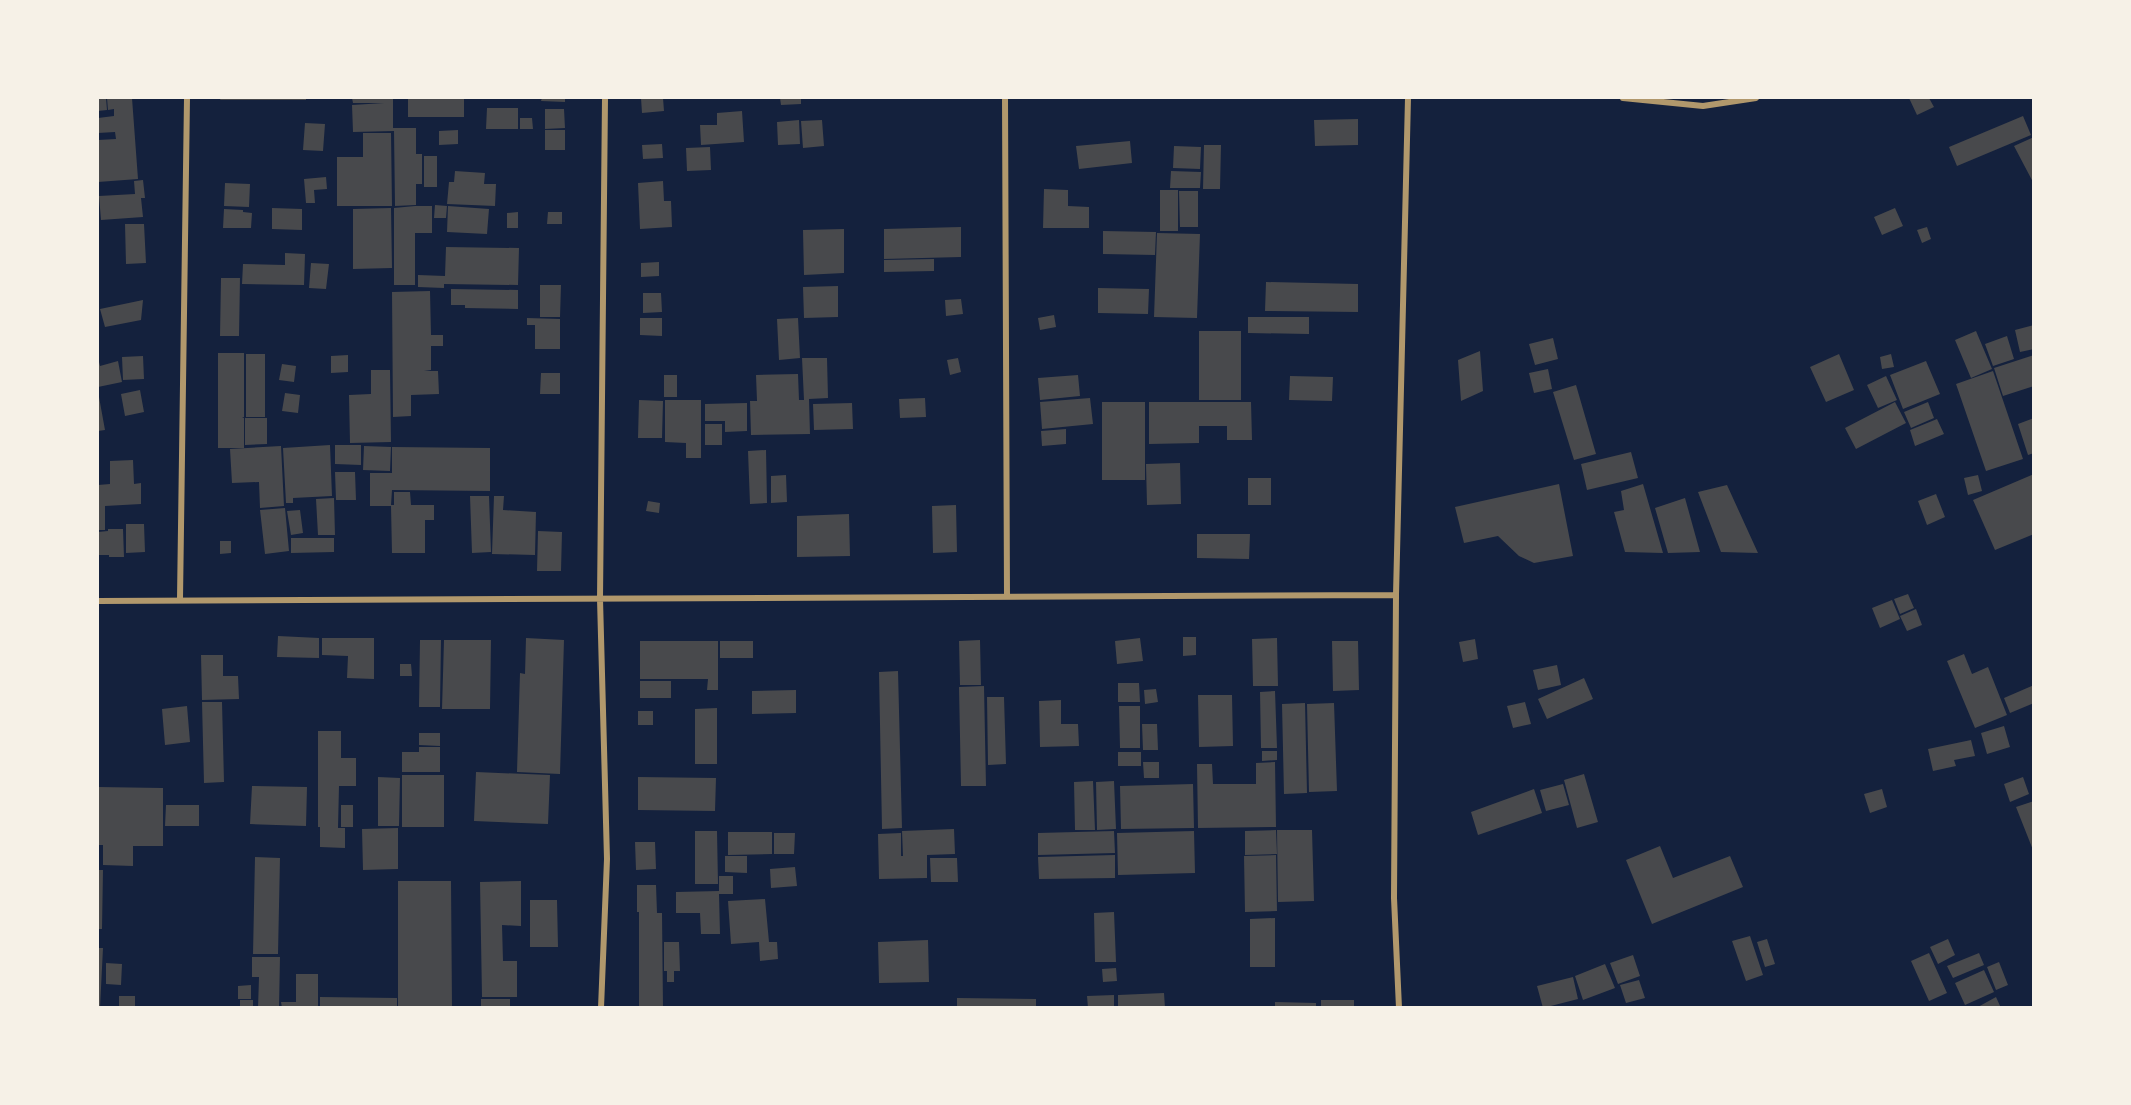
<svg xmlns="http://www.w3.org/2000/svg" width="2131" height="1105" viewBox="0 0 2131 1105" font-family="Karla,sans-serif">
<rect width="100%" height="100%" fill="#14213d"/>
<path fill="#48494c" d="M98,98h8l1,12 -9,1z
M107,98h25l6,81 -40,3v-42l18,-1 -1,-7 -17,1v-15l16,-2v-7l-6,1z
M221,98h85v2h-86z
M352,98h41v30h23v26h6v30h-6v21l-21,1 -1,-75 -41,1 -1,-27 32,-2h-31z
M408,98h56v19h-56z
M542,98h23v4l-24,-1z
M641,98h22l1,13 -22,2z
M780,98h21v6l-20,1z
M1909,98h20l5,9 -17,8z
M487,108h31v21h-32z
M545,109h19l1,19 -20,1z
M742,111l2,31 -43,3 -1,-20h17v-12z
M2023,116l8,19 -74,31 -8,-19z
M520,118h12l1,11h-13z
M1358,119v26l-43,1 -1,-26z
M799,120l1,24 -22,1 -1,-23z
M822,120l2,26 -21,2 -2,-27z
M305,123l20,1 -2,27 -20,-1z
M458,130v14l-19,1v-14z
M545,130h20v20h-20z
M363,133h28l1,73h-55v-49h26z
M2034,137v47l-20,-38z
M1130,141l2,22 -53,6 -3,-23z
M662,144l1,14 -20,1 -1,-14z
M1204,145h17l-1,44h-17z
M1174,146l27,1 -1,22 -27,-1z
M710,147l1,23 -24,1 -1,-23z
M424,156h13v31h-13z
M455,171l30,2 -1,11h12l-1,22 -48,-2 2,-22h5z
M1171,171l30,1 -1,16h-30z
M326,177l1,12 -13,1 1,13h-9l-2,-24z
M143,180l2,18h-4l2,19 -42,3 -2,-24 36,-2 -1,-13z
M663,181l1,20h7l1,26 -32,2 -2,-46z
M225,183l25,1 -1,23 -25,-1z
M1044,189l24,1v16l21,1v21h-46z
M1160,190h18v41h-18z
M1179,191h19v36h-18z
M435,205l12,1 -1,12h-12z
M415,206h17v27h-17v52h-21v-77z
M448,206l41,3 -2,25 -40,-2z
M272,208l30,1v21l-30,-1z
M391,208l1,60 -39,1v-60z
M1895,208l8,18 -21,9 -8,-18z
M224,209l19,1v2l9,1 -1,15h-28z
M518,212v16h-11v-15z
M548,212h14v12h-15z
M125,224h19l2,39 -20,1z
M961,227v30l-77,2v-30z
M1927,227l4,12 -9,4 -5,-13z
M844,229v44l-40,2 -1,-45z
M1103,231l53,1 -1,23 -52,-1z
M1157,233l43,1 -3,84 -43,-1z
M446,247l73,1 -1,37 -74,-1v4l-26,-1v-12l27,1z
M285,253l20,1 -1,31 -62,-1 1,-20 42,1z
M934,259v12l-50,1v-12z
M659,262v14l-18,1v-14z
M311,263l18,1 -3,25 -17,-1z
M221,278h19l-1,58h-19z
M1266,282l92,2v28l-93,-1z
M540,285h21l-1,32h-20z
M838,286v31l-34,1 -1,-31z
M1098,288l51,1 -1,25 -50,-1z
M451,289l67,1v19l-53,-1v-3h-14z
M430,291l1,44h12v11h-12v24l-7,1h14l1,23 -28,1v21l-18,1 -1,-125z
M643,293h18l1,19 -19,1z
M961,299l2,15 -17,2 -1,-16z
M143,300l-2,20 -36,7 -5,-18z
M1054,315l2,12 -16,3 -2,-12z
M1248,317h61v17l-61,-1z
M527,318l33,1v30h-25v-24h-8z
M640,318h22v18l-22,-1z
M798,318l2,40 -21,2 -2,-41z
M2034,325v24l-14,3 -5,-22z
M1199,331h42v69h-42z
M1976,331l16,38 -21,9 -16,-38z
M2007,336l7,23 -21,7 -8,-22z
M1553,338l5,21 -23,6 -6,-21z
M1480,351l3,40 -22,10 -3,-41z
M218,353h26v64h-2l2,1v30h-26z
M246,354h19v63h-19z
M1839,354l15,36 -28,12 -16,-35z
M1891,354l3,13 -12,2 -2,-12z
M348,355v17l-17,1v-17z
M2034,355v31l-31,10 -9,-28z
M143,356l1,23 -21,1 -1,-23z
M98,358l2,8 18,-5 4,21 -24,5z
M802,358h25l1,40 -19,1 1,35 -59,1 -1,-34h7l-1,-26 42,-1 1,26h5z
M958,358l3,14 -11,3 -3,-15z
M1926,361l14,33 -37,15 -13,-34z
M282,364l14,2 -2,16 -15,-2z
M1548,369l4,20 -18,4 -5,-20z
M371,370h19l1,72 -41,1 -1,-48 22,-1z
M1993,371l30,88 -37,12 -30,-87z
M541,373h19v21h-20z
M664,375h13v22h-13z
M1078,375l2,21 -40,4 -2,-22z
M1290,376l43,1 -1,24 -43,-1z
M1886,376l11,24 -19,8 -11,-23z
M1576,385l20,69 -22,6 -21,-68z
M140,390l4,22 -19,4 -4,-22z
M285,393l15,2 -2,18 -16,-2z
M99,397l6,33 -7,1v-33z
M925,398l1,19 -26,1 -1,-19z
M1090,398l3,26 -51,5 -2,-27z
M639,400l24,1 -1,37h-24z
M665,400h36v58h-15v-15l-21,-1z
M1102,402h43v78h-43z
M1149,402h102l1,38h-25v-14h-28v17l-50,1z
M1895,402l11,21 -50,26 -11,-21z
M1928,402l6,16 -23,10 -7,-16z
M747,403v28l-22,1v-11h-20v-17z
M852,403l1,26 -39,1 -1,-26z
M245,418h22v26l-22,1z
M2034,418v35l-6,2 -10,-31z
M1937,419l7,15 -29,12 -5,-16z
M705,424h17v21h-17z
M1066,429v15l-24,2 -1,-15z
M330,445l2,51 -39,2v5h-7l-3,-55z
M335,445h26v20l-26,-1z
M281,446l3,60 -24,2 -1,-26 -27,1 -2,-34z
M364,446l27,1 -1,24 -27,-1z
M392,447l98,1v43l-98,-1 -1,15h3v-13h16l1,13h23v15h-9v33h-33l-1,-47h-21v-33h22z
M766,450l1,53 -17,1 -2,-53z
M1631,452l7,26 -51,12 -6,-26z
M133,460l1,24 7,-1v21l-36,2v24h-7v-45l12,-1v-23z
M1180,463l1,41 -34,1 -1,-41z
M335,472h20l1,28h-20z
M2034,474v60l-39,16 -22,-50z
M786,475l1,27 -16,1v-27z
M1978,475l4,16 -14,4 -4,-17z
M1248,478h23v27h-23z
M1559,484l14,72 -39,7 -15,-7 -21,-20 -34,7 -9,-36z
M1643,484l20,69 -38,-1 -11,-40 10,-2 -3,-19z
M1727,485l31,68 -37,-1 -23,-60z
M1936,494l9,23 -18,8 -9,-24z
M470,496h19l2,56 -19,1z
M494,496h10l-1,14 33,2 -1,43 -43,-1z
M334,498l1,37h-17l-2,-36z
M1685,498l15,54 -32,1 -13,-45z
M648,501l12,2 -1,10 -13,-2z
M956,505l1,47 -24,1 -1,-47z
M285,508l4,43 -24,3 -5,-44z
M300,510l3,23 -12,2 -4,-24z
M849,514l1,42 -53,1v-41z
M126,524h18l1,28 -19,1z
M108,529h15l1,28h-15v-2h-11v-23l10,-1z
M538,531l24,1 -1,39h-24z
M1197,534h53l-1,25 -52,-1z
M291,538h43v14l-43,1z
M220,541h11v12l-11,1z
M1908,594l6,14 -14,6 -6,-15z
M1892,600l8,19 -20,9 -8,-20z
M1916,609l6,16 -15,6 -7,-15z
M278,636l41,2v20l-42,-1z
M1183,637h13v18l-13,1z
M322,638h52v41l-27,-1 1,-22 -26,-1z
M526,638l38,2 -4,134 -43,-2 3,-99 5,1z
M1140,638l3,23 -26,3 -2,-23z
M1277,638l1,48h-25l-1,-47z
M1475,639l3,20 -15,3 -4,-20z
M420,640h21l-1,67h-21z
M444,640h47l-1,69h-48z
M980,640l1,45h-21l-1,-44z
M640,641h78v49h-11l1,-11h-68z
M720,641h33v17h-33z
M1332,641h26l1,49 -26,1z
M1964,654l8,20 16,-7 19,48 -32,13 -28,-67z
M201,655h22v21h15l1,23 -37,1z
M400,664h11l1,12h-12z
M1557,665l4,20 -23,5 -5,-20z
M898,671l4,157 -20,1 -3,-157z
M1584,678l9,21 -46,20 -9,-20z
M640,681h31v17h-31z
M1118,683h21l1,19h-22z
M2034,685v18l-24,10 -6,-15z
M984,686l2,100h-25l-2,-99z
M1156,689l2,13 -13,2 -1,-14z
M796,690v23l-44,1v-23z
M1275,691l2,57h-16l-1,-56z
M1198,695h34l1,51 -34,1z
M987,697h17l2,67 -18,1z
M1061,700v24h17l1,22 -39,1 -1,-46z
M202,702h20l2,80 -20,1z
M1525,702l6,22 -18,4 -6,-22z
M1305,703l2,90 -23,1 -2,-90z
M1334,703l3,88 -28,1 -2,-88z
M187,706l3,36 -25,3 -3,-36z
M1119,706h21v42h-20z
M717,708v56h-22v-55z
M638,711h15v14h-15z
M1142,724h15l1,26h-15z
M2004,726l6,21 -23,7 -6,-21z
M318,731h23v27h15v28h-17l-1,42h7v20l-25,-1v-20h-2z
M419,733h21v13l-21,-1z
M1971,740l4,16 -21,4 2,6 -23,5 -5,-22z
M419,747h21v25h-38v-20h17z
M1262,751h15v9l-15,1z
M1118,752h23v14h-23z
M1143,762h16v16h-15z
M1275,762l1,65 -78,1 -1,-64h15l1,20h43v-21z
M476,772l74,3 -2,49 -74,-3z
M1584,774l14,48 -21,6 -13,-48z
M402,775h42v52h-42z
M378,777l22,1 -1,48h-21z
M638,777l78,1 -1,33 -77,-1z
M2023,777l6,17 -19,8 -6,-18z
M1093,781l2,49h-20l-1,-48z
M1114,781l2,48 -19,1 -1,-48z
M1193,784l1,44 -73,1 -1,-43z
M1563,784l6,21 -23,6 -6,-21z
M252,786l55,1 -1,39 -56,-2z
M98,787l65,1v58h-30v20l-30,-1v-20h-5z
M1534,789l8,24 -64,22 -7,-23z
M1882,789l5,18 -17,6 -6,-19z
M2034,801v49h-1l-17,-43z
M166,805h33v21h-34z
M341,805h12v22h-12z
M398,828v41l-35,1 -1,-41z
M954,829l1,25 -28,1v23l-48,1 -1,-45 23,-1v23h2l-1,-25z
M1276,830l1,24 -32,1v-24z
M1277,830h35l2,71 -36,1z
M695,831h22l1,53h-23z
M1114,831l1,22 -77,2v-22z
M1194,831l1,42 -77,2 -1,-42z
M728,832h44v22l-44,1z
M774,833h21l-1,21h-20z
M635,842h20l1,27 -20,1z
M1660,846l13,32 57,-22 13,31 -91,37 -26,-64z
M1115,855v23l-76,1 -1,-22z
M1276,855l1,56 -32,1 -1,-56z
M725,856h22v17l-22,-1z
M255,857l25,1 -2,96h-25z
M930,858h27l1,24h-27z
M795,867l2,19 -26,2 -1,-19z
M98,870h5l-1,59h-4z
M719,876h14v18h-14l1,40h-19l-1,-21h-24v-21l43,-1z
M398,881h53l1,127h-54z
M521,881v45l-19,-1 1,36h14v36h-35l-2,-115z
M637,885h19l1,28h5l1,95h-24v-96h-2z
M765,899l4,43h8l1,17 -18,2 -1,-19 -28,2 -3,-43z
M530,900h27l1,47h-28z
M1114,912l2,50h-21l-1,-49z
M1275,918v49h-25v-48z
M1750,936l13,39 -17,6 -14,-40z
M1767,939l8,25 -10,3 -8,-25z
M1948,939l7,16 -17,9 -8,-17z
M928,940l1,42 -50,1 -1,-41z
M664,942h15l1,29h-6v11h-7v-11h-3z
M98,948h5l-3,60h-2z
M1929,953l18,40 -18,8 -18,-40z
M1979,953l5,12 -31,13 -6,-12z
M1633,955l7,21 -22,8 -8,-21z
M252,957h28l-1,51h-21l1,-31h-7z
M1999,962l9,23 -12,5 -9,-23z
M106,963l16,1 -1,21 -15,-1z
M1605,964l10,24 -32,12 -8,-24z
M1116,968l1,13 -14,1 -1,-13z
M1984,970l10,22 -29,13 -10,-22z
M296,974h22v34h-36l-1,-6h15z
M1573,977l5,22 -35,9 -6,-22z
M1639,980l6,18 -19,5 -6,-18z
M251,985v14h-13v-13z
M1164,993l1,15h-47v-13z
M1114,995v13h-26l-1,-12z
M119,996h16v12h-16z
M320,997l77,1v10h-77z
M1996,997l5,11h-25z
M957,998l79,1v9h-79z
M481,999h29v9h-29z
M240,1000h13v8h-13z
M1321,1000h33v8h-33z
M1275,1002l41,1v5h-41z"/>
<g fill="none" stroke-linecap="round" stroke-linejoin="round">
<path stroke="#b1986c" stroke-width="6" d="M1005,98l2,499
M1623,98l80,8 53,-8
M180,599l7,-501
M98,601l1298,-6
M601,1008l6,-149 -7,-260 5,-501
M1399,1008l-5,-110 2,-303 12,-497"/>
</g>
<rect width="2131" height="1105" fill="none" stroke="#f6f1e7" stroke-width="198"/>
</svg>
